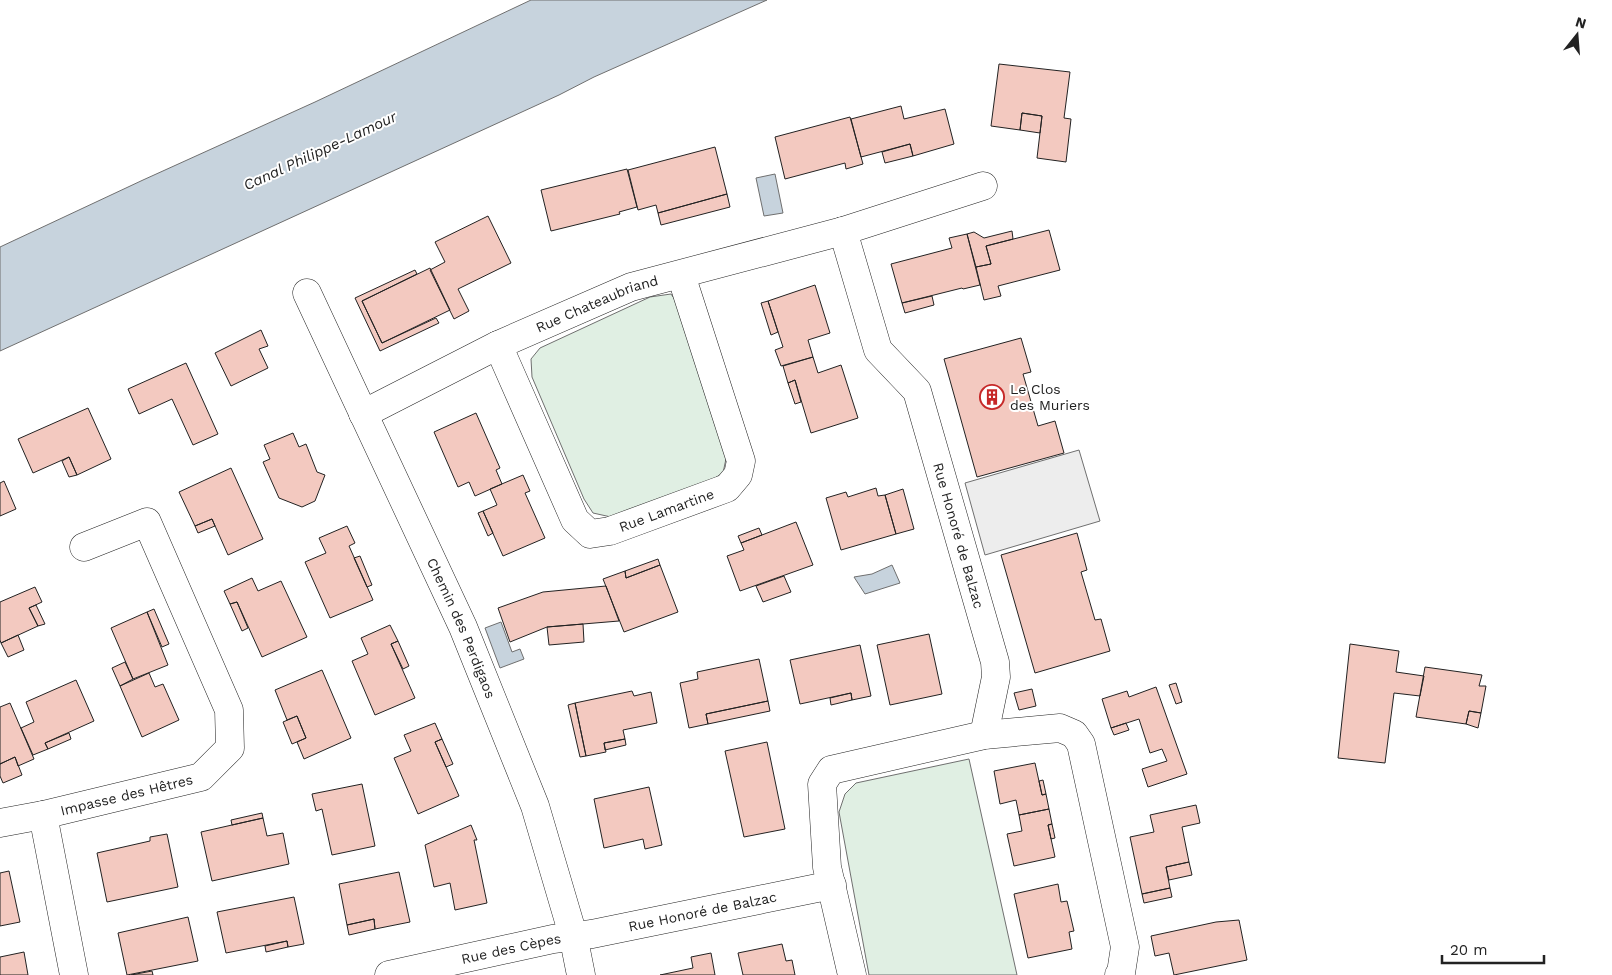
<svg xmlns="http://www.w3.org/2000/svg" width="1612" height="975" viewBox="0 0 1612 975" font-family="'Work Sans',sans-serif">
<rect width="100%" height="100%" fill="#fff"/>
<path fill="#e0efe3" stroke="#6f6f6f" d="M671,294l14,20 42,140 -4,19 -15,9 -97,35 -18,-4 -9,-14 -52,-122 -1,-18 9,-11 110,-51z
M969,759l48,216h-148l-30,-163 6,-18 11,-11z"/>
<path fill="#ededed" stroke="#6f6f6f" d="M1079,450l21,71 -115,34 -20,-72z"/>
<path fill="#c7d3dd" stroke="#6f6f6f" d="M531,0h236l-173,77 -35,18 -559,256v-104l143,-67 172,-78z
M775,174l8,39 -19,3 -8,-38z
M892,565l8,18 -35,11 -11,-17 18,-3z
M501,622l11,30 8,-3 4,10 -24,9 -15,-40z"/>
<path fill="#f3c9c0" stroke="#222" d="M999,64l71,8 -6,46 7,1 -5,43 -29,-4 5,-42 -20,-3 -2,17 -29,-4z
M901,106l3,13 41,-10 9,35 -41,12 -3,-12 -49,13 -10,-38z
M1022,113l20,3 -2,17 -20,-3z
M850,117l13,47 -17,5 -1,-6 -60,16 -10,-42z
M910,144l3,12 -28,7 -3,-11z
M715,147l12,47 -69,19 -2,-8 -18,5 -10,-40z
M627,169l10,38 -18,5 1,2 -69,17 -10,-41z
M727,194l3,13 -69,18 -3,-12z
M488,216l23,47 -53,26 11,22 -15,8 -24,-49 15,-8 -10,-20z
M1049,230l11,40 -62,16 3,10 -17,4 -8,-33 15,-3 -5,-18z
M1012,231l1,8 -27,7 5,18 -15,3 -9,-33 7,-2 10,6z
M967,234l13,51 -17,4 -1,-1 -60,15 -11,-39 61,-16 -3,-10z
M430,268l20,42 -68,33 -20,-42z
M415,270l2,4 -55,27 20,42 54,-25 3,5 -59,28 -25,-53z
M815,285l15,48 -22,7 5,17 -32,9 -6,-16 8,-3 -15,-46z
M932,296l2,9 -29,8 -3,-10z
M768,301l10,31 -7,3 -10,-32z
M261,330l7,16 -9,3 9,19 -37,18 -16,-33z
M1021,338l10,34 -8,2 15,52 17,-5 9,32 -87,24 -33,-118z
M813,357l5,16 23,-8 17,53 -47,15 -16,-53 -7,3 -5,-17z
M186,363l32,71 -25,11 -21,-46 -33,15 -11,-25z
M795,380l6,22 -6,2 -7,-21z
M88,408l23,51 -34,16 -8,-18 -36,16 -15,-34z
M476,413l24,55 -4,2 6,14 -27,12 -6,-14 -11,5 -24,-55z
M293,433l6,14 7,-3 11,28 8,3 -10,26 -13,6 -23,-9 -16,-36 7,-3 -6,-14z
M69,457l8,18 -8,2 -7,-16z
M231,468l32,71 -35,16 -16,-36 -17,7 -16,-34z
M523,475l7,16 -5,2 20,45 -42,18 -20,-45 14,-6 -7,-16z
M4,481l12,28 -16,7v-33z
M876,488l2,8 7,-1 11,39 -55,16 -15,-52 20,-6 2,5z
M903,489l11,40 -18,5 -11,-39z
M483,511l10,22 -5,3 -10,-23z
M212,519l3,7 -17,7 -3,-7z
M796,522l17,43 -73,26 -13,-35 17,-6 -3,-7z
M347,526l8,17 -6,3 24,54 -43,18 -25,-56 21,-9 -7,-15z
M759,528l3,7 -21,8 -3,-7z
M1077,533l10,37 -6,2 14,48 6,-1 9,32 -75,22 -34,-118z
M360,556l12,29 -5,2 -13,-29z
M658,559l2,6 -34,13 -1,-7z
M660,565l18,47 -54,20 -21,-53 22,-8 1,7z
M784,576l7,16 -28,10 -7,-16z
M252,578l6,13 23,-10 26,56 -45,20 -25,-55 -7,2 -6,-13z
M606,586l13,35 -72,6 -37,15 -12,-34 45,-16z
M35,587l7,15 -13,6 9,18 -37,17 -1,-3v-38z
M237,602l11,26 -6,3 -12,-27z
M36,605l9,19 -7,2 -9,-18z
M154,609l15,35 -7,3 -15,-35z
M147,612l21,53 -35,14 -22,-51z
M583,624l1,18 -35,3 -2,-18z
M390,625l8,16 -7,3 24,54 -40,17 -23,-54 16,-7 -7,-16z
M929,634l13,60 -52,11 -13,-60z
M18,635l6,15 -16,7 -7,-14z
M398,641l11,25 -6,3 -12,-25z
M1350,644l49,7 -3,21 28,4 -4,20 -26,-3 -9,70 -47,-5z
M860,645l11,51 -19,4 -1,-7 -51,11 -10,-44z
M759,659l9,42 -62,13 2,10 -19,4 -9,-45 18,-4 -1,-7z
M125,662l8,17 -13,7 -8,-18z
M1425,667l57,8 -3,11h7l-5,27 -12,-2 -3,13 -50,-7z
M322,670l29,68 -47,21 -7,-17 9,-4 -9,-22 -10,4 -12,-30z
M149,673l6,14 8,-3 16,36 -37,17 -22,-51z
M76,680l18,41 -49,22 3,6 -15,6 -12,-27 13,-6 -8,-20z
M1176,683l6,19 -6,2 -7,-19z
M1156,687l31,87 -39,13 -6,-18 25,-8 -5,-12 -12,4 -11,-34 -28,9 -9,-29 25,-8 2,6z
M1032,689l4,17 -17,4 -5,-17z
M632,691l2,5 17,-4 6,31 -34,7 2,9 -21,4 2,9 -20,4 -11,-53z
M851,693l1,7 -21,5 -1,-7z
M768,701l2,10 -62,13 -2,-10z
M10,703l24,56 -16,7 -3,-9 -15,7v-57z
M575,703l11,53 -6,1 -12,-52z
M1469,711l12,2 -3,15 -12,-4z
M297,716l9,22 -14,6 -9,-22z
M435,723l7,16 -7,3 24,54 -41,18 -24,-56 17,-7 -7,-16z
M1126,723l3,7 -15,5 -3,-7z
M69,733l2,6 -23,10 -3,-6z
M442,739l11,25 -7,3 -11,-25z
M625,739l1,6 -21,5 -1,-7z
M767,742l18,87 -41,8 -19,-86z
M15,757l7,18 -19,8 -3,-7v-12z
M1035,763l7,32 4,-1 3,15 -30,6 -3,-15 -16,4 -6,-33z
M1043,780l3,14 -4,1 -3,-14z
M362,784l13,62 -43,9 -10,-46 -6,2 -4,-17z
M649,787l13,58 -17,4 -2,-10 -39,9 -10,-49z
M1196,805l4,18 -18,4 7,35 -23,5 4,21 -28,6 -12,-57 24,-5 -4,-17z
M1049,809l3,15 -4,1 7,32 -41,9 -7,-32 15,-3 -3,-16z
M262,813l1,5 -31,7 -1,-5z
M263,818l4,18 16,-3 6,31 -77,17 -11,-49z
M1052,824l3,14 -4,1 -3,-14z
M471,825l6,15h-3l13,63 -32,7 -5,-27 -16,4 -9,-42z
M167,834l11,53 -71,15 -10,-49 53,-12v-4z
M1189,862l3,13 -23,5 -3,-13z
M9,871l11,51 -20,4v-53z
M399,872l11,50 -35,7 -1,-10 -27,6 -8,-41z
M1058,884l3,18 6,-1 7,30 -5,1 3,17 -44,9 -14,-64z
M1170,888l2,9 -28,6 -2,-9z
M294,897l10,47 -16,3 -1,-6 -61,12 -9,-41z
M188,917l10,44 -71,14 -9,-42z
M374,919l1,10 -26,6 -2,-10z
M1239,920l8,40 -73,15 -5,-22 -14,3 -4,-20 65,-14z
M287,941l1,6 -22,5 -1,-6z
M782,944l4,17 6,-1 3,15h-52l-5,-22z
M24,952l4,23h-28v-18z
M711,953l4,22h-55l33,-7 -2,-11z
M152,971l1,4h-22z"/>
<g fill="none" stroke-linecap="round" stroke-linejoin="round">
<defs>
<g id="minor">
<path id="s1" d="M843,231l35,119 39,41 78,271 1,15 -12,58"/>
<path id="s2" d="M307,293l156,334 72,179 38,129 8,40"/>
<path id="s3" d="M498,345l77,175 15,14 20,-3 117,-43 11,-13 3,-14 -60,-186"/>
<path id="s4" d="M363,414l135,-69 133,-58 212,-56 140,-45"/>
<path d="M0,823l43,-8"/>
<path id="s5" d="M74,975l-31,-160 158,-38 29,-29 -1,-38 -82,-188 -63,25"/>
<path id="s6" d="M389,975l164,-36 39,-5 240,-49"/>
<path d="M852,975l-25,-108 -5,-83 9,-14 153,-35 76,-7 14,6 7,10 44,203 -4,26 -2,2"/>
</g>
</defs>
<use href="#minor" stroke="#222" stroke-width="29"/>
<use href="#minor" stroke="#fff" stroke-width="28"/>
</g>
<defs>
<symbol id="building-ring" viewBox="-11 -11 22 22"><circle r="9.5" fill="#fff" stroke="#c62828" stroke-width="1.5"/><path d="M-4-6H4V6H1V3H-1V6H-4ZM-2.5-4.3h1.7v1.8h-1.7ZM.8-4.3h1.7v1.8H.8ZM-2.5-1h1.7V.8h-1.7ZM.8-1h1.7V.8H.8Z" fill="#c62828"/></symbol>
</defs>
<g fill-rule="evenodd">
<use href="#building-ring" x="978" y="383" width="28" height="28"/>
</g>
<g text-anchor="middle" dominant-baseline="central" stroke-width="4" stroke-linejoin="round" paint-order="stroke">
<g font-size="14" fill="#222" stroke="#fff">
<text stroke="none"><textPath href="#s4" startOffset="259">Rue Chateaubriand</textPath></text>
<text stroke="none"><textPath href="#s3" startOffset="292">Rue Lamartine</textPath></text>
<text stroke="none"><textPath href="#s1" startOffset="331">Rue Honoré de Balzac</textPath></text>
<text stroke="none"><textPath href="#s2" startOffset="369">Chemin des Perdigaos</textPath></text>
<text stroke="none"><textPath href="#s5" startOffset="249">Impasse des Hêtres</textPath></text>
<text stroke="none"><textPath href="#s6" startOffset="320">Rue Honoré de Balzac</textPath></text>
<text stroke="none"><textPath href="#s6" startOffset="125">Rue des Cèpes</textPath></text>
</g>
<g font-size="14" fill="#222" stroke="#fff" text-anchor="start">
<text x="1010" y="389">Le Clos<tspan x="1010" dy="16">des Muriers</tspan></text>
</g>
<g font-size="15" font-style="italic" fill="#222" stroke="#fff">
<text transform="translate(320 151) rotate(-25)">Canal Philippe-Lamour</text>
</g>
</g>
<g transform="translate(1577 35) rotate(17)" stroke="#ffffff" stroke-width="4" paint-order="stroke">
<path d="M0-4L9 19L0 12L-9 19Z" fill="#222222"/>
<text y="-8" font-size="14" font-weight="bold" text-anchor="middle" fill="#222222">N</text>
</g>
<path d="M1442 955v8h102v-8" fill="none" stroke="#222222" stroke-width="2.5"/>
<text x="1450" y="955" font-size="15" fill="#222222" stroke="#ffffff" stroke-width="4" paint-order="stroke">20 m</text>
</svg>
